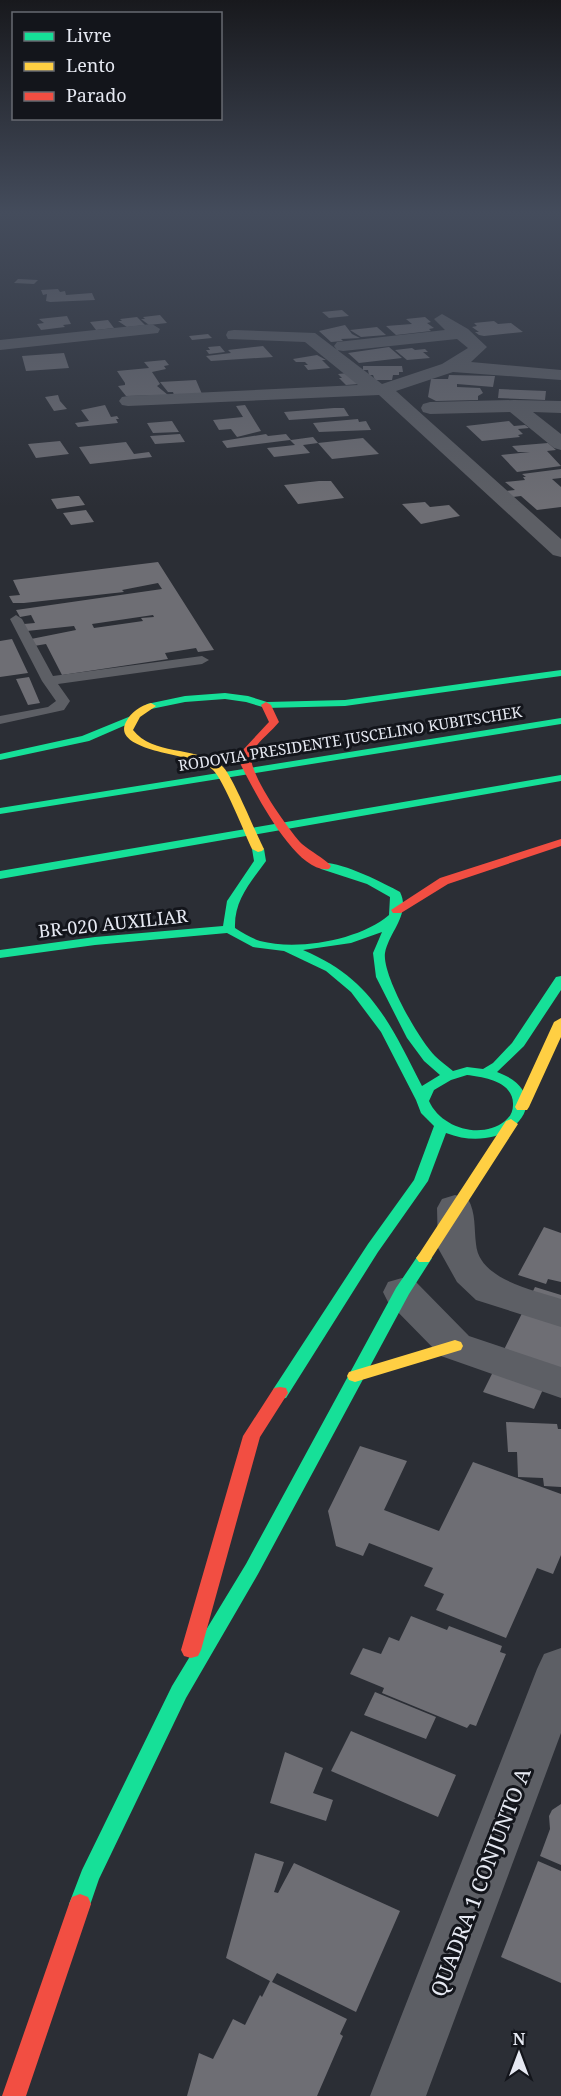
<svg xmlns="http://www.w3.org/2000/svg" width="561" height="2096" viewBox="0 0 561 2096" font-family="'Noto Serif',serif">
<rect width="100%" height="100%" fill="#2b2e35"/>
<path fill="#6e6e74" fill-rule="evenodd" d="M18,279l20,1 -4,4 -20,-1z
M58,289l2,3 5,-1 1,4 26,-2 3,7 -45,2 -4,-1 1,-7 -4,1 -2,-5z
M342,310l7,6 -20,2 -7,-6z
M160,315l7,8 -18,2 -8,-6h4l-2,-2z
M67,316l4,8 -8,1 2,2 -24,3 -4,-6 7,-1 -5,-4z
M137,317l8,8 -18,2 -9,-6h4l-2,-2z
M425,317l6,5 -4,1 7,5 -5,1 2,2 -35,4 -10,-9 26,-2 -6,-5z
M108,320l6,8 -18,2 -6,-8z
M494,321l4,3 13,-1 12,9 -39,4 -5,-1 -4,-3h4l-7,-5 5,-1 -3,-3z
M345,325l7,9 8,4 -19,1 2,2 -12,1 -12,-11z
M377,327l9,8 -25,2 -11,-7z
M208,334l4,4 -20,2 -3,-4z
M220,346l5,6 -16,2 -3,-4h4l-2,-3z
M263,346l10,11 -62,4 -5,-5 25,-3 -3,-3z
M389,347l13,11 -43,5 -11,-10z
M412,348l3,2 10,-1 3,3h-5l7,6 -23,2 -12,-10z
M64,353l5,15 -43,3 -4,-15z
M317,355l9,5h-4l8,8 -22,2 -4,-5h4l-3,-3h-9l-3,-3z
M165,360l4,5 -5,1 2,3 -14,3 8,12 -3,2 11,9 -42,1 -8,-10 7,-1v-2l-8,-12 32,-3 -5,-6z
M363,366h39l1,6h-4v3h-6l-1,5h-17l-2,-5h-4l-1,-5h-5z
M348,373l11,11 -13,1 -7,-7h3l-4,-4z
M449,375l46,1 -2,11 -36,-3v3l23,1 3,5 -5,3v4l-42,1 -8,-4 3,-18h17z
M196,380l6,14 -28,1 -1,-3h-5l-8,-10z
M499,389l47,2 -1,9 -47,-2z
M58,395l2,6 7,8 -13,2 -9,-14z
M105,405l6,12 6,-1 2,3h-3l2,4 -40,4 -3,-4 14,-2 -8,-11z
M245,405l16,26 -24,6 -6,-8 -12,1 -6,-10 30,-3 -7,-11z
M334,408h10l5,8 -60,4 -5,-8z
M358,419l1,3 7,-1 5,9 -52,2 -6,-9z
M172,421l7,11 -26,1 -6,-10z
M509,421l5,5 11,-1 4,3 -11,1 5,5 -5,1 2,2 -38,4 -16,-15z
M180,434l5,8 -30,2 -5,-8z
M266,434l2,2 18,-2 5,6 22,-3 5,6 45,-5 16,16 -47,5 -14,-16 -15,2 7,8 -36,4 -7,-9 28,-3 -5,-5 -63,8 -5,-7z
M60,441l9,13 -33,4 -8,-14z
M126,442l8,12 15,-2 3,5 -62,7 -11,-17z
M548,443l8,7 -9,1 14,15 -44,6 -16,-17 29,-3h-12l-6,-6z
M561,469v9l-9,1 9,8v20l-24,3 -16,-14 -8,1 -7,-6 9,-1 -10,-8 20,-2 -2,-3h3l-4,-3z
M319,481h12l13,17 -46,6 -14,-19z
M76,496h3l6,9 -28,4 -6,-10z
M425,502l5,5 19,-2 11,11 -39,8 -19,-20z
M86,510l8,12 -23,3 -8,-12z
M158,562l56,88 -16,2 -2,-4 -31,5 3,6 -106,16 -16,-31 -12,2 -3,-7 45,-9 -2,-4 -47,5 -3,-7 11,-1 -4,-8 -11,2 -4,-7 146,-21 -4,-6 -36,7 2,2 -100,11h-11l-4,-7 11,-1 -7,-15zM153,615l1,2 -13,1 2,3 -49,7 -2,-4z
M12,639l16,34 -28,4v-36z
M29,677l11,26 -12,2 -12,-26z
M544,1227l17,6v49l-13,-3 -2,5 -28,-9z
M535,1287l26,8v81l-10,-4 -17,37 -51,-17z
M506,1422l51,2 1,5h3v58l-17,-1 -1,-8 -25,-1 -1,-25h-9z
M360,1446l47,15 -23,49 55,21 34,-69 88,32v61l-8,19 -16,-6 -31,70 -70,-28 8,-16 -20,-8 9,-18 -64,-25 -6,13 -27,-10 -8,-35z
M411,1616l36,14 2,-4 53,20 -2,6 6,2 -30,72 -6,-2 -3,4 -85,-35 2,-5 -34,-14 13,-26 18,6 8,-17 10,4z
M375,1692l61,25 -10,22 -62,-24z
M351,1731l105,44 -18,42 -107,-46z
M285,1752l38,16 -10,25 20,7 -7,21 -56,-18z
M561,1804v61l-21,-9 10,-27 -1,-13 3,-6z
M255,1853l29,9 -10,30 4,1 16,-30 106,48 -44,101 -79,-39 -5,9 75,37 -7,15 3,2 -26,60h-130l12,-43 14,6 20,-40 12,6 15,-30 2,2 8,-16 -44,-23z
M538,1861l23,10v112l-60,-26z"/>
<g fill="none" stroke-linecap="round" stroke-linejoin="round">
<path fill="#5d5f65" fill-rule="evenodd" d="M16,615l6,4 31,57 149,-20 7,4 -7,4 -144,20 12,17 -6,9 -64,14v-8l48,-9 8,-6 -14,-20 -32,-62z"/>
<path fill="#5d5f65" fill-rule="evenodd" d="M442,314l26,15 19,18 -16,15 90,8v10l-108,-8 -57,19 165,148v18l-8,-2 -174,-160 -251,11 -6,-1 -3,-4 3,-4 6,-1 230,-11 -53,-43 -77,-3 -2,-4 2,-4 6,-1 81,3 67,51 60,-20 26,-16 -11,-9 -114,12 -6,-1 -3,-4 3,-4 108,-12 -11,-11z
M152,324l8,5 -2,4 -158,17v-10z
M514,400l47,1v12l-28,-1 28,22v16l-7,-2 -44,-36 -80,2 -7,-2 -2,-4 2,-4 7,-2z
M455,1195l13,4c8,14 6,29 8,45 3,36 58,46 85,55v28l-85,-27 -19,-18 -19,-34 -1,-40 5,-9z
M402,1278l14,4 53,54 92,31v31l-120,-42 -53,-54 -5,-10 5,-10z
M561,1648v85l-135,363h-56l167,-427 7,-15z"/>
<path fill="#16e098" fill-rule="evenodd" d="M561,670v6l-216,30 -79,2 -20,-6 -21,-3 -40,3 -34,7 -5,-3 1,-2 38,-8 40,-3 23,3 19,6 78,-2z
M131,716l4,1v4l-46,20 -89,19v-6l82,-18z
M561,718v6l-561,90v-6z
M561,775v6l-561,98v-8z
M258,846l6,3 2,12c-15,21 -32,39 -31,67 8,5 16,10 25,13 38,10 100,-1 129,-26l1,-18 -23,-13 -46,-15 -2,-3 2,-3c17,-3 63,20 79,29 11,22 -11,40 -15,61 -3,22 34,87 50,103 5,5 12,10 18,15l14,-4 16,2 10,-6 19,-20 44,-66 5,-1v14l-37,56 -27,26c64,23 13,86 -51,61l-18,48 -50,71 -92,146 -6,1 -6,-1 -2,-5 2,-5 94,-144 46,-64 20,-54 -13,-13 -5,-13 -35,-68 -30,-40 -25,-21 -42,-20 -31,-4 -26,-14 -132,12 -95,13v-8l95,-13 128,-11 4,-25 27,-40 -2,-12zM382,932l-9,21 3,24 31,61 17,23 16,14 -18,11c-32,-62 -50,-107 -119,-136l48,-7zM467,1075c18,2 47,7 46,30 0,7 -3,12 -8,16 -24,19 -64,7 -76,-20l5,-11 17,-10z
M424,1253l5,1 3,4 -23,36 -151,280 -72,124 -87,181 -11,32 -8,3 -8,-3 -3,-7 13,-34 90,-184 74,-122 150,-276 23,-34z"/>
<path fill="#ffcf43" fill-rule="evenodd" d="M151,703l5,3 -16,11 -7,13c20,26 64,16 89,36 10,8 34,68 42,83l-2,2 -4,1 -6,-3c-7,-15 -29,-70 -39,-79 -2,-2 -7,-6 -11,-8 -15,-7 -91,-12 -76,-40 5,-10 14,-16 25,-19z
M561,1018v19l-32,70 -2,3h-10l-2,-3 39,-85z
M511,1119l7,5 -89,138h-10l-3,-4 3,-4 87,-133z
M455,1340l6,2 2,4 -2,4 -106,32 -6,-2 -2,-4 2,-4z"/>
<path fill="#f24e42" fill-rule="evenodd" d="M266,702l5,3 8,17c-8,10 -22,20 -27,31 -8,15 38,79 50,91 9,8 21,13 29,22l-2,3c-33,6 -77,-82 -89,-106l2,-12 27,-29 -8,-17z
M561,839v7l-113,38 -47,29h-8l-2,-3 49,-32z
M280,1387l6,1 2,5 -28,44 -59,213 -3,6 -7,2 -7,-2 -3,-6 62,-214 31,-48z
M80,1894l8,3 3,7 -65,192h-24l67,-192 3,-7z"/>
</g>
<linearGradient id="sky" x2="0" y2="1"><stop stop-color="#18191d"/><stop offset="0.42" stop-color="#444c5c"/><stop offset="1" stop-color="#444c5c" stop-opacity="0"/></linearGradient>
<rect width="561" height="507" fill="url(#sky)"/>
<g text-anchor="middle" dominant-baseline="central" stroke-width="6" stroke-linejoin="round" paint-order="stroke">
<g font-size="15" fill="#e6e9f2" stroke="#13151b">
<text transform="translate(350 738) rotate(-9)">RODOVIA PRESIDENTE JUSCELINO KUBITSCHEK</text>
</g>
<g font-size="18" fill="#e6e9f2" stroke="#13151b">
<text transform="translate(113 923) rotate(-6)">BR-020 AUXILIAR</text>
</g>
<g font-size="21" fill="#e6e9f2" stroke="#13151b">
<text transform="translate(480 1882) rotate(-69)">QUADRA 1 CONJUNTO A</text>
</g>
</g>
<rect x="12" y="12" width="210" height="108" fill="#13151b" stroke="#676a71" stroke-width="1.5"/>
<rect x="24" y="32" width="30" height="9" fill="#16e098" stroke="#676a71" stroke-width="1.5"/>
<text x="66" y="42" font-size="18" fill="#e6e9f2">Livre</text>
<rect x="24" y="62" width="30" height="9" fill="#ffcf43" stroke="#676a71" stroke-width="1.5"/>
<text x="66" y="72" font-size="18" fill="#e6e9f2">Lento</text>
<rect x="24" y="92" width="30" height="9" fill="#f24e42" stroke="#676a71" stroke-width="1.5"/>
<text x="66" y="102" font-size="18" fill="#e6e9f2">Parado</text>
<g transform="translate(519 2054)" stroke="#13151b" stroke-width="4.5" paint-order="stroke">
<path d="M0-4.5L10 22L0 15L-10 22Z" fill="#e6e9f2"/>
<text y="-9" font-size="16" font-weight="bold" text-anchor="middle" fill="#e6e9f2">N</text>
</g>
</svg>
